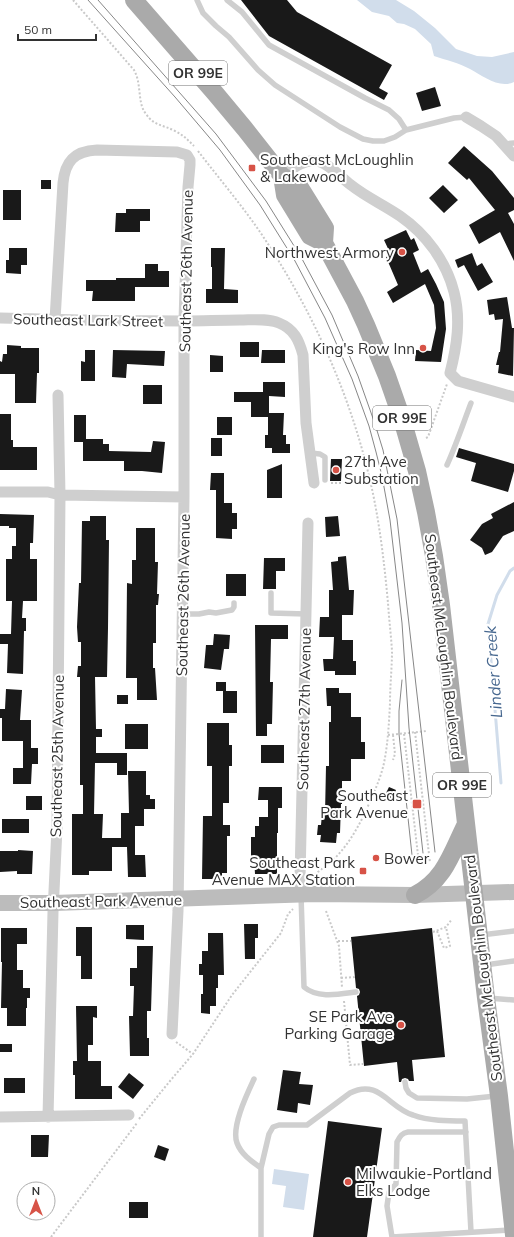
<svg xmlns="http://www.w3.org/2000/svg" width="514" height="1237" viewBox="0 0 514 1237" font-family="Mulish,sans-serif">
<rect width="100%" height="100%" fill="#fff"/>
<path fill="#d1ddeb" d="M357,0h39l18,11 21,17 21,21 21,7 15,1 22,-5v30c-15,7 -31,-6 -44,-13 -11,-6 -24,-9 -36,-13l-3,-12 -16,-15 -11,-5 -7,-1 -8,-7 -17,-4z
M274,1169l35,5 -5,36 -21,-3 3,-21 -14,-2z"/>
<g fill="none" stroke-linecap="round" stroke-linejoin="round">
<path stroke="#d1ddeb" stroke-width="3" d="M501,783l-13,-159 9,-29 13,-24 4,-3"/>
</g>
<path fill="#191919" d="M241,0h46l10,12 95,53 -13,23 9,5 -4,7 -115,-64z
M435,87l6,19 -19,5 -6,-18z
M464,146l28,25 22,27v12l-6,3 6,11v37l-14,-29 -21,12 -10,-19 26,-15 -26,-32 -2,2 -19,-17z
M41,180h10v9h-10z
M443,185l15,15 -14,13 -15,-15z
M3,190h18v30h-18z
M126,209h24v12h-10v11h-25l1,-19h10z
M406,230l5,10 3,-2 5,12 -6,3 8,20 7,-4 8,15 8,18 2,27 -5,33 -26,-1 1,-11 15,1 5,-23 -2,-23 -9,-21 -32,19 -6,-11 11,-7 -12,-28 5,-2 -7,-15z
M9,248h18v17h-6v9l-15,-1v-13h3z
M211,248h14l-1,41 14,1v13h-32v-14h6v-22h-1z
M472,253l5,13 5,-3 11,19 -15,9 -14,-26 -6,3 -3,-8z
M145,264h13v7h11v16h-34v14h-43l1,-10h-7v-11h30v-2h29z
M507,297l5,31h2l-1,48 -15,-3 1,-8h-3l3,-13h1l3,-33 -8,1 -1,-6 -5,1 -2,-15z
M240,342h19v15h-19z
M7,345l14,1v2h18v25h-2l-1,30h-21v-29h-15v-13l2,1 1,-8h4z
M85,350h10v31h-14v-20l4,1z
M113,350l52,1 -1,15 -37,-2 -1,14 -14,-1z
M262,350h23v13h-24z
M210,355l13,1v16h-13z
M263,382h22v15l-16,-1v17h15l-1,22h3v9h4v9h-18v-5h-7v-13h3v-18h-17v-15h-17v-10h29z
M143,385h19v19h-19z
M0,414h11v26h2v7h24v23h-37z
M74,415h12v24h17v5h6v7l42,1 2,-11 12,1 -3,31 -20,-2h-18v-10h-41v-19h-9z
M217,417h15v18h-15z
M211,438h11v18h-11z
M459,448l55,16v7l-6,21 -37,-11 5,-18 -20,-6z
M331,459h11l-1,22h-11z
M282,464v34h-15v-28z
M211,473h13v30h8v10h5v16h-5v10l-16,-1v-48h-6z
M514,502v29l-11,5 -11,16 -7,3 -3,-7 -12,-8 12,-16 11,-6 -2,-4z
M0,514l34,1 -1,28h-3v16h7v42h-14l-1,17h4v13h-2l-1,43 -16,-1 1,-29h-8v-10h11l1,-33h-6v-42h6v-13h4v-18h-7v-2h-9z
M90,516h16v24h3l-1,88 -1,49h-12l1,52h6v8h-6v16h31v22h-10v-12h-22l-1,51h9l-1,24h19v-25h8l-1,-42h18v24h4v4h5v10h-11v17h-9v29h10l1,22h-18l-1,-30h-15v24h-23v4h-17v-61h11v-29h-3v-108h-3l1,-11h3v-24h-3l-1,-15 2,-44h2l1,-62h8z
M338,516l2,20 -14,1 -1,-20z
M136,528h19v34h3l-1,32h2l-1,11h-2v38h-3v25h2l2,32h-20v-22h-11l1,-95 5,1v-24h4z
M346,556l3,34h5l-1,25h-11v25h11v21h3v14h-21v-4h-11l-1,-12h10l1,-22h-15l1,-20h9v-27h4l-2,-28 7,-1v-4z
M264,558h21v13h-9v18h-13z
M226,574h20v22h-20z
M255,625h33v14h-17l-1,43h3l-1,42h-5v12h-11z
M214,634l16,1 -1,14h-5l-3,21 -17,-2 2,-23h7z
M216,682h10v9h11v22h-14v-22h-7z
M326,688h13v5h12v24h10v25h4v17h-14v22h-9v23h-1l-1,29h-3l-1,10 -16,-1 1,-7h-4l1,-10h3l1,-11h3l1,-48h3v-44h2v-16h-4z
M6,689l16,1 -2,30h11v28h7v16h-6l-1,20h-18v-16h10v-27h-21v-23h-2v-9h5z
M117,695h11v9h-11z
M207,723h22v22h3v21h-3v37h-6v22h7v11h-3v37h-5v6h-20l1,-63h9v-50h-5z
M125,724h23v25h-23z
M261,745h23v18h-23z
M259,787h23v21h-4v25h-1v41h-22l-1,-18h-3v-19h4v-11h4v-9h9v-17h-10z
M389,787l7,3 -5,12 -8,-3z
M26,796h16v14h-16z
M2,819h27v14h-27z
M18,850l15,1 -1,23h-15v-3l-17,1v-21h18z
M244,924h14v14h-3v21h-10z
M126,925h18v15l-18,-1z
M76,927h16v52h-11v-23h-5z
M1,928h26v16h-10v26h6v18h7v10h-3v10h-1v18h-19v-18h-6l1,-46h-1z
M432,928l13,129 -33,3 2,21h-5l-1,-2 -3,-1 -3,1 -1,3h-2l-2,-20 -33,4 -7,-70 2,-1 1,-3 -1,-3 -3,-1 -5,-51z
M208,933h15l1,42h-6v13h-2v18h-6v8l-9,-1v-19h2v-19h-4v-11h3v-13h6z
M137,946h16l-2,65h-4v27h2v18h-19l-1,-40h4l1,-30h-4v-18h7z
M76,1006h21v12l-4,-1v28h-5v16h13v25h11v13h-37v-24h-2v-14h4z
M0,1044h12v8h-12z
M283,1070l18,2 -2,12 14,1 -3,20 -12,-2 -1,10 -20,-3z
M129,1073l15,12 -11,14 -15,-12z
M4,1078h21v15h-21z
M328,1121l54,7 -15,109h-54z
M31,1135h18l-1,22h-17z
M158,1145l11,4 -4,12 -11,-4z
M129,1202h19v16h-19z"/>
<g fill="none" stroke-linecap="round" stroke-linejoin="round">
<path stroke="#c9c9c9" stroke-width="2" stroke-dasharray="2 2" stroke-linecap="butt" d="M73,0l61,70c8,14 3,33 12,44 8,12 18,11 29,17 8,4 13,9 19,15
M198,151c23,30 48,59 68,90 47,72 83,151 103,235 10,41 15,84 19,127 1,16 3,32 4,48 0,17 -2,34 -2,52 -1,20 -2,40 -6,60 -4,18 -13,36 -20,52 -8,16 -17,31 -29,43 -8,8 -18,13 -24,21
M426,438l2,-1 19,-53
M331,483h10l28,-7
M415,732l15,131
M404,734l15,130
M388,735l39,-4
M393,735l2,19 -2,6
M326,911l13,35 3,41
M437,931l7,17 6,-2 -4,-19
M433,932l13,-5 6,-8
M338,941h13
M341,978l14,-1
M344,1001l6,64 13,-1
M176,1042l17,12
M139,1119l31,-38 23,-27 39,-59 49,-62 7,-19 5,-5
M51,1237l86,-114"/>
<path stroke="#cfcfcf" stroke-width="5.5" d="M197,0l6,13 13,13 13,11 29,33 17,15 65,42 23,12 10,2h11l11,-4 11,-7 48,-12 12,-1
M227,0l15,12 27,33 96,53 24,12 10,9 7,11
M504,144l10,-1
M310,453l10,1 5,3v23
M447,465c9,-20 16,-41 24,-62
M271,593v20l35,1
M182,614h17l10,-2 7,1 16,-3 2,-3v-4
M301,895l3,92c14,12 36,7 52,5
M481,935l33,-4
M485,965l29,-4
M488,998l26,2
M254,1079c-7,15 -23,48 -17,64 4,11 14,18 24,25
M405,1082l1,6 3,5 8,5 50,1 29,-3
M261,1237v-69l8,-34 4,-7 6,-2h28l43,-32c29,-15 39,15 63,22 16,6 35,6 52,6l6,111
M392,1237l-5,-31 2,-14 7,-8 1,-42c3,-6 5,-9 11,-10h58
M392,1237l119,-7"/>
<path stroke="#cfcfcf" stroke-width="11" d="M466,117l15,9 15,10 18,20
M282,176c10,-7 21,-17 35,-15 12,2 24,17 34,24 15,12 33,20 49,31 26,18 46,45 54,76 7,27 3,54 -4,81l8,8 56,16
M0,318c62,2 123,3 185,3 18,0 36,-1 55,-1 12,0 27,-2 39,3 15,6 20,17 24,32l3,68 8,60
M55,320l8,-137c2,-21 11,-32 34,-33l80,2 10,3 3,5v5l-2,22 -4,134v176l-6,414 -6,123
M0,492h48l12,3 124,2
M301,895l-1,-17 8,-355
M0,1117l129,-2
M48,1117l5,-205 4,-84 3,-333 -2,-100"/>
<path stroke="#bcbcbc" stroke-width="16" d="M0,903h54l261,-9 100,1 99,-3"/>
<path stroke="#aaa" stroke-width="18" d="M134,0l81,93 30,36 37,47 17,10 26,42 -1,15 31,58 11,24 21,51 15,43 15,52 9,41 8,44 7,49 45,393 13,98 15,139
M282,176l3,19 25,41 14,7
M415,895c30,-15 37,-43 51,-71"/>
<path stroke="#878787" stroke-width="1" d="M88,0l87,97 45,53 40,55 35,56 30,57 27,61 17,47 7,26 6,24 8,44 12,103 7,105 14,125
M98,0l118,134 50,67 35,56 31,58 26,61 17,48 8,26 14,69 38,333
M402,680l-3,31v23l13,121"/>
</g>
<g fill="#d75347" stroke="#fff" stroke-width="1.5">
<rect x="248" y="164" width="8" height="8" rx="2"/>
<circle cx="402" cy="252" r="4"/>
<circle cx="423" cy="348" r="4"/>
<circle cx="336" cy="470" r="4"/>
<rect x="412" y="799" width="10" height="10" rx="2"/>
<circle cx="376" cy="858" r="4"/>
<rect x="359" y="867" width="8" height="8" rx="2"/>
<circle cx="401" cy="1025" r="4"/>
<circle cx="348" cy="1182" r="4"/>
</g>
<g text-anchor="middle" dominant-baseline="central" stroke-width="4" stroke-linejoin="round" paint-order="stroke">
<g fill="#fff" stroke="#707070" stroke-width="1">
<rect x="169" y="61" width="58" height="24" rx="3"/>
<rect x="373" y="406" width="58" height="24" rx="3"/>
<rect x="433" y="773" width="58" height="24" rx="3"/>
</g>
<g font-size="14" font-weight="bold" fill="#323232">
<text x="198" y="73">OR 99E</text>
<text x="402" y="418">OR 99E</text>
<text x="462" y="785">OR 99E</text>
</g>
<g font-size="15" fill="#323232" stroke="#fff" text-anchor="end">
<text x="260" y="159" text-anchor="start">Southeast McLoughlin<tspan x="260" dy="17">&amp; Lakewood</tspan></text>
<text x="394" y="252">Northwest Armory</text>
<text x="415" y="348">King's Row Inn</text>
<text x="344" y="461" text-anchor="start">27th Ave<tspan x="344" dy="17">Substation</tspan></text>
<text x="408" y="795">Southeast<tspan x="408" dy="17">Park Avenue</tspan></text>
<text x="384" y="858" text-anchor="start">Bower</text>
<text x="355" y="862">Southeast Park<tspan x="355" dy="17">Avenue MAX Station</tspan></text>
<text x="393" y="1016">SE Park Ave<tspan x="393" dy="17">Parking Garage</tspan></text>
<text x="356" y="1173" text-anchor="start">Milwaukie-Portland<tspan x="356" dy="17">Elks Lodge</tspan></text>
</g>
<g font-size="15" fill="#323232" stroke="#fff">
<text transform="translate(186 271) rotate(-89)">Southeast 26th Avenue</text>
<text transform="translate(88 320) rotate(1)">Southeast Lark Street</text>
<text transform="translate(183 595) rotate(-89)">Southeast 26th Avenue</text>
<text transform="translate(444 647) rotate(83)">Southeast McLoughlin Boulevard</text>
<text transform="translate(304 709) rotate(-89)">Southeast 27th Avenue</text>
<text transform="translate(57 756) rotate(-89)">Southeast 25th Avenue</text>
<text transform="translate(101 901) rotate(-1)">Southeast Park Avenue</text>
<text transform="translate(483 968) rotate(-97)">Southeast McLoughlin Boulevard</text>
</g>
<g font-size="16" font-style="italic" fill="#46678f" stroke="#fff">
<text transform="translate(493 672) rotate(-94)">Linder Creek</text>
</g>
</g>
<g transform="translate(36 1201)"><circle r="19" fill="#ffffff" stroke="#adadad"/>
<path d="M0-3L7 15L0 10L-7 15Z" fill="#d75347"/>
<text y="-6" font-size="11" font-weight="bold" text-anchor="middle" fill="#323232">N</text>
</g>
<path d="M18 34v6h78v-6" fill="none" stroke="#323232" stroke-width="2"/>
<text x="24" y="34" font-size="12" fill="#323232" stroke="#ffffff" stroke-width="3" paint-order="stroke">50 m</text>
</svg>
